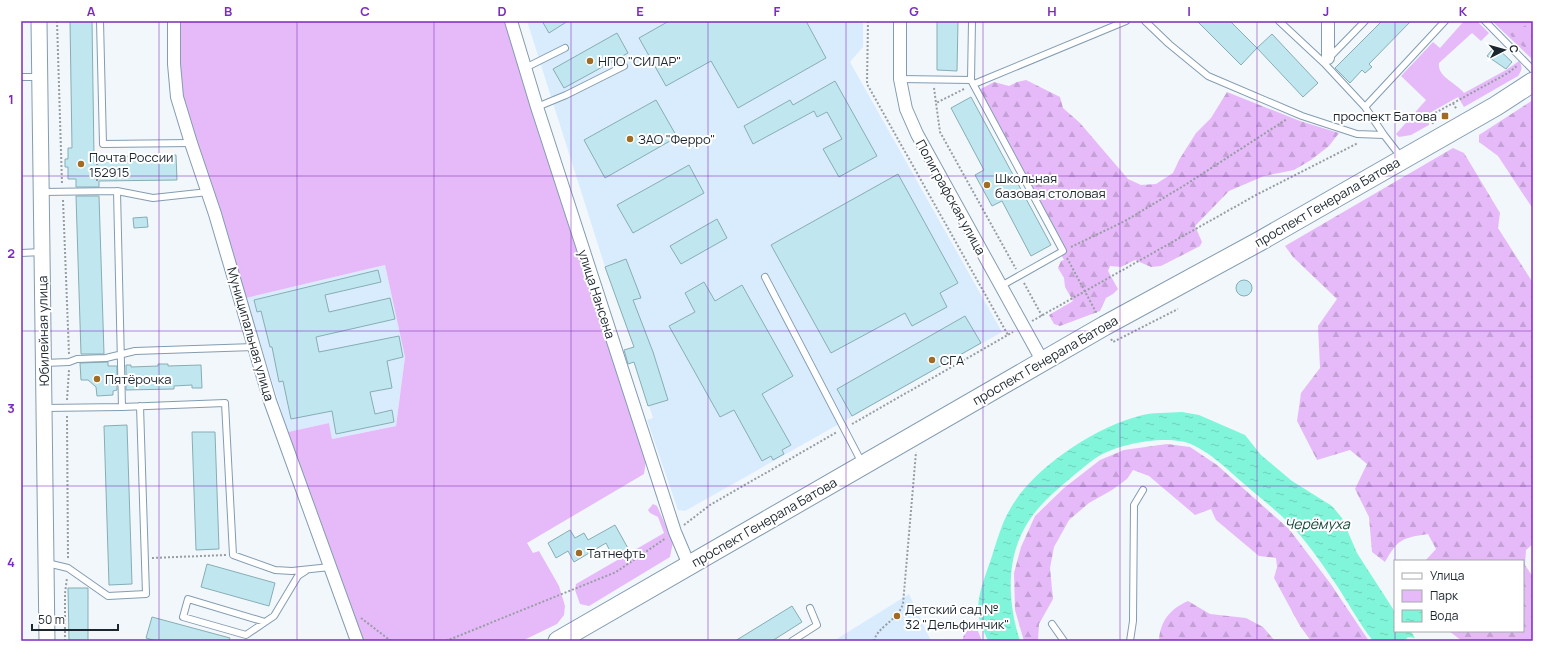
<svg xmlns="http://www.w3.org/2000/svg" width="1554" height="662" viewBox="0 0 1554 662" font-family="Manrope,sans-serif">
<defs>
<pattern id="forest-firs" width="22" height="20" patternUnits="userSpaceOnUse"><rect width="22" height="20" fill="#e6baf9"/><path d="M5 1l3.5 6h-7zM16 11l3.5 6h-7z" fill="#c5a0d6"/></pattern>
<pattern id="water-ripples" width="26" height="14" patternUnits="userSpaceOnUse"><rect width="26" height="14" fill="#81f5d9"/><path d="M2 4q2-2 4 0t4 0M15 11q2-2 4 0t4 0" fill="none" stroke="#6fd2bb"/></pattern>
</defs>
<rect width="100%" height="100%" fill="#f2f7fc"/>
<path fill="#d9ecfe" d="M527,21h336v26l-13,15 152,270 -317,179 -7,-1 -31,-90 6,-2 -18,-56 -7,2 -4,-13 10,-4 -29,-80z
M385,265l20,92 -9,69 -64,13 -3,-16 -41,9 -42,-134z
M909,594l22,47h-97l9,-6z"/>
<path fill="#e6baf9" d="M178,21h329l139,440 -2,13 -117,69 6,10 6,-2 20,35 6,20 -1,9 -7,9 -35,17h-158l-76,-209 41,-9 3,16 64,-13 9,-69 -20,-92 -139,33 -65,-203 -3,-33z
M1464,21h13l12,12 -8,8 -9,-8 -33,30c-2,14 18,20 25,30l42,-23 13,-9c4,6 3,9 -1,15l-54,31 -6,-10 -30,17 1,11 -18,10 -12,2 -3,-3 30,-34 -25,-24 32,-34 7,6z
M1492,21h41v39z
M653,504l4,2 16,36 -3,15 -81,49 -9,-2 -5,-14 1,-6 88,-51 -6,-16 -8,-4 -2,-3z"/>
<path fill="url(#forest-firs)" d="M1533,21v28c-8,1 -19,-8 -23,-15z
M1026,80l34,17 3,11 17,15 48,56 13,6 15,-1 17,-11 6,-13 17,-27 15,-15 16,-26 73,29 39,12 -10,13 -18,14 -17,10 -30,6 -35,15 -34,35 7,16 -2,4 -39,20 -10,1 -16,-7 -14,7 -11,-1 -2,5 10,18 -5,5 -7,4 -6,13 -40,15 -6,-2 -5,-9 24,-14 -8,-14 -1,-9 -6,-10 3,-7 3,-1 -89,-168 19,-10 15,4 8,-4z
M1533,100v109l-35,-53 -19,-14v-7z
M1453,148l11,5 36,60 -2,15 35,55v261l-7,6 -1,15 8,12v64h-71l-13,-10h74v-70h-98l11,-12 -8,-15c-26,4 -30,5 -43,28l-13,-10 -3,-35 -14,-28 12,-25 -17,-14 -33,10 -20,-39 4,-28 19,-25 -2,-42 19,-27 -44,-42 -8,-11z
M1167,444l23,3 27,18 72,64 41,54 39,58h-58l-11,-15 -26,-48 3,-11 -1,-9 -17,-2 -43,-36 -5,-11 -16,6 -46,-39 -16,-6 -6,9 -15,11 -23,13 -20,17 -15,27 -4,21 3,31 -14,25 -1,17h-14l-9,-31 -1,-37 7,-26 14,-31 29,-28 36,-28 24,-10z
M1188,601l22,13 36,4 17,9 12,14h-116c1,-20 11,-32 29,-40z
M974,621l8,20h-19v-4z"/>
<path fill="url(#water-ripples)" d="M1182,412l17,3 46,20 16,20 31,26 40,25 10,12 15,35 38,59v19h16l4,7 -7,-1 -4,4h-31c-15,-19 -26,-41 -40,-61 -12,-18 -27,-39 -42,-55 -15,-15 -32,-28 -48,-42 -16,-14 -31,-29 -50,-38 -23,-11 -72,-2 -94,11 -9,5 -18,14 -26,20 -21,18 -40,33 -52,59 -15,33 -12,72 -1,106h-32c-3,-7 -7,-15 -9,-23 -4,-20 7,-43 13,-62 5,-15 9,-31 17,-45 21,-41 86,-84 130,-95 13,-4 29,-3 43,-4z"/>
<path fill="#c0e7ef" stroke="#87adb4" d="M70,21h22l2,136 82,-2 1,25 -78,1v6h-23v-8h-8v-12h-3v-8h3v-11h4z
M542,21h26l-19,12z
M669,21h137l20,37 -88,50 -27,-47 -45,25 -27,-48z
M937,21h21l-1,50 -20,-1z
M1197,21h33l27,27 -16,17z
M1382,21h29l-42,43 3,3 -7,6 -3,-3 -12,13 -15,-15z
M617,33l11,20 -64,35 -11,-19z
M1272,34l46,49 -15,14 -46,-49z
M1495,46l17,16 -6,7 -19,-13z
M835,81l42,75 -38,21 -16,-28 19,-10 -15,-27 -10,5 -3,-6 -61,33 -9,-18 46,-26 3,5z
M971,97l80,148 -20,11 -29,-55 -10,5 -17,-31 9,-5 -33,-62z
M656,100l21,37 -72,41 -21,-38z
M689,165l15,28 -71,40 -16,-28z
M898,174l60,109 -18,10 7,14 -35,19 -7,-13 -74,40 -60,-108z
M76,196h23l5,158h-23z
M147,217l1,10 -14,1 -1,-10z
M717,219l10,19 -46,26 -11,-18z
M626,259l15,39 -8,2 20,52 15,48 -20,6 -14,-44 -6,2 -4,-14 10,-3 -29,-80z
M378,270l3,12 -56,13 4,17 61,-14 5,21 -79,18 3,15 80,-16 4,21 -16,4 5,27 -22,4 5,22 17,-4 2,12 -58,12 -4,-23 -41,8 -8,-38 -4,1 -7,-35h-2l-9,-36 -4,1 -3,-12z
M1236 288a8 8 0 1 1 16 0a8 8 0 1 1-16 0Z
M704,282l11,19 27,-16 51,91 -31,18 29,51 -9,5 2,4 -11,6 -2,-4 -9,5 -28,-51 -14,7 -51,-91 26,-14 -10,-19z
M965,316l16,27 -129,73 -15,-27z
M108,362v4h9v24l-4,1v4l-16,1 -1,-9 -8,-7h-7l-1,-17z
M158,364h10v2l33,-1 1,23h-10v-3l-18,1v3l-48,1v-25h5v2l27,-1z
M127,425l5,159 -23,1 -5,-159z
M192,432h23l4,117 -23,1z
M615,525l14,25 -15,9 -8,-16 -32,19 -6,-11 -12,7 -8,-15 22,-13 5,8 9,-5 4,7z
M207,564l68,19 -6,23 -68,-19z
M68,588h20v53h-19z
M792,606l10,16 -30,19h-37z
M152,617l78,21 -1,3h-73l-10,-3z"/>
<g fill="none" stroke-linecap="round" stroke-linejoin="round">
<defs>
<path id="service" d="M100,21l3,123 88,-1
M1145,21l24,23 39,32 94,40 55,18 27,1 17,22
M1279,21l45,42 41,44 19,28
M1485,21l48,49
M1329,58l36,-37
M525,68l40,-20
M21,77h18
M900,79l71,1 1,-59
M971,80l92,171 -62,35
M974,84l152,-63
M537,107l29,-12 58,-29
M1365,107l80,-86
M117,191l5,216
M42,192l75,-1 36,7 55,-6
M21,253l21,-1
M765,277l97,186
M44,363l25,-1 8,-3 29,-1 29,-7 119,-4
M44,408l78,-1 103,-4 8,152 42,15 17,1 38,-4
M47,563l21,5 40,28 38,-2 -6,-188
M265,622l-77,-23 -5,18 63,18 28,-19 24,-40 9,-6
M1052,624l12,17
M792,641l25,-16 -7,-17
M1130,641l3,-20 1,-116 9,-15"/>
<path id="minor" d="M174,21v43l3,33 14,46 24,71 55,187 87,240
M511,21l26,86 138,425 14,33
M900,21v58l6,30 11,25 126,228
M1328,21v37"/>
<path id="tertiary" d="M39,21l8,620"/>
<path id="primary" d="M558,641l546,-315 156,-85 236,-135 37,-24"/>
</defs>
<use href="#service" stroke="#839cb1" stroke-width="8"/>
<use href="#minor" stroke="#839cb1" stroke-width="14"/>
<use href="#tertiary" stroke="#839cb1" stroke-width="17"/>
<use href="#primary" stroke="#839cb1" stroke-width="21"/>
<path stroke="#969da3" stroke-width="2" stroke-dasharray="2 2" stroke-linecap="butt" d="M57,21l5,163
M868,21l-1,63 141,251
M934,88l2,15
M964,89l-28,14 4,29 76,137
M1453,103l4,7
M1433,124l-1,-5 3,-6 73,-40 10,-8
M97,151v31
M63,200l6,154
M1071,247l54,-26 60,-36 102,-66
M1067,258l30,56
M1024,283l18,33
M1032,321l224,-126 102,-52
M1111,339l2,3 65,-33
M67,400l2,-30
M67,416l1,143
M852,424l161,-92
M684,525l26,-20 127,-73
M152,558l74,-3
M361,618l30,23
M65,641v-48l2,-15
M446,641l170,-69 50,-34
M874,641c3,-14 23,-20 29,-37l13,-152"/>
<use href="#service" stroke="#fff" stroke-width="6"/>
<use href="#minor" stroke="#fff" stroke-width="12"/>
<use href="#tertiary" stroke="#fff" stroke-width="15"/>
<use href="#primary" stroke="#fff" stroke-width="19"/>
</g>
<path fill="none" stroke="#7b2cbf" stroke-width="1" stroke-opacity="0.55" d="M159,21v620M297,21v620M434,21v620M571,21v620M708,21v620M846,21v620M983,21v620M1120,21v620M1257,21v620M1395,21v620M21,176h1512M21,331h1512M21,486h1512"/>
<g fill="#a06c23" stroke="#fff" stroke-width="1.5">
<circle cx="590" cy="61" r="4"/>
<rect x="1441" y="112" width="8" height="8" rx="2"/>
<circle cx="630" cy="139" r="4"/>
<circle cx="81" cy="164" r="4"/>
<circle cx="987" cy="185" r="4"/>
<circle cx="932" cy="360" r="4"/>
<circle cx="97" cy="379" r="4"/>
<circle cx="579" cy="553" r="4"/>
<circle cx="897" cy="616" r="4"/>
</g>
<g text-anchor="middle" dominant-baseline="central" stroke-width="4" stroke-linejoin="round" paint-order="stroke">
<g font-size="13" fill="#1c262e" stroke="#fff" text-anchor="start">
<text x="598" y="61">НПО "СИЛАР"</text>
<text x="1437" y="116" text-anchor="end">проспект Батова</text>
<text x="638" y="139">ЗАО "Ферро"</text>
<text x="89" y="157">Почта России<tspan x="89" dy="15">152915</tspan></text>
<text x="995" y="178">Школьная<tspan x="995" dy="15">базовая столовая</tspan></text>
<text x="940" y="360">СГА</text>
<text x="105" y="379">Пятёрочка</text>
<text x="587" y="553">Татнефть</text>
<text x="905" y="609">Детский сад №<tspan x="905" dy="15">32 "Дельфинчик"</tspan></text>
</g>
<g font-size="13" fill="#1c262e" stroke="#fff">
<text transform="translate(951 197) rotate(61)">Полиграфская улица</text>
<text transform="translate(1327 202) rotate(-30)">проспект Генерала Батова</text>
<text transform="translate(597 294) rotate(72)">улица Нансена</text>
<text transform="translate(43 331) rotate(-91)">Юбилейная улица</text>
<text transform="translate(251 334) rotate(74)">Муниципальная улица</text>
<text transform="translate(1045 360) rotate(-30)">проспект Генерала Батова</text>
<text transform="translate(764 522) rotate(-30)">проспект Генерала Батова</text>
</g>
<g font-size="14" font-style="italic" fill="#16493e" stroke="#fff">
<text x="1317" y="523">Черёмуха</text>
</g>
</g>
<rect width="1554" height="662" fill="none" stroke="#ffffff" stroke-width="44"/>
<rect x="1394" y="560" width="130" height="72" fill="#ffffff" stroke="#a4a8ab"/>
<rect x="1402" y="573" width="20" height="6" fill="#ffffff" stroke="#a4a8ab"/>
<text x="1430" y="580" font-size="12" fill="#1c262e">Улица</text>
<rect x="1402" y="590" width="20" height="12" fill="#e6baf9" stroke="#a4a8ab"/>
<text x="1430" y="600" font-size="12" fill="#1c262e">Парк</text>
<rect x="1402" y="610" width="20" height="12" fill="url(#water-ripples)" stroke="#a4a8ab"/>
<text x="1430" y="620" font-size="12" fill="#1c262e">Вода</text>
<g transform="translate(1504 50) rotate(84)" stroke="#ffffff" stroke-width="3" paint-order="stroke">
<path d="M0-3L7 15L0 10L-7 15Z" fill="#1c262e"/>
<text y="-6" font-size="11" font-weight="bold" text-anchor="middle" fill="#1c262e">С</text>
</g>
<path d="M32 624v6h86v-6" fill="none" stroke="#1c262e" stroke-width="2"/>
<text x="38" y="624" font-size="12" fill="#1c262e" stroke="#ffffff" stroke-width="3" paint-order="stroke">50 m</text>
<rect x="22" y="22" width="1510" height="618" fill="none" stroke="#7b2cbf" stroke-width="1.5"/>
<g font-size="13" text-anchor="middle" font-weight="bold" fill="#7b2cbf">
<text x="91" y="16">A</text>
<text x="228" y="16">B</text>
<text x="365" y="16">C</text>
<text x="502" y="16">D</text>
<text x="640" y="16">E</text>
<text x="777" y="16">F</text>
<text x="914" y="16">G</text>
<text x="1052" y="16">H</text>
<text x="1189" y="16">I</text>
<text x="1326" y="16">J</text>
<text x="1463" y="16">K</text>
<text x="11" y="104">1</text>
<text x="11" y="258">2</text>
<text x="11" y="413">3</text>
<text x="11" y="567">4</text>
</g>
</svg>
